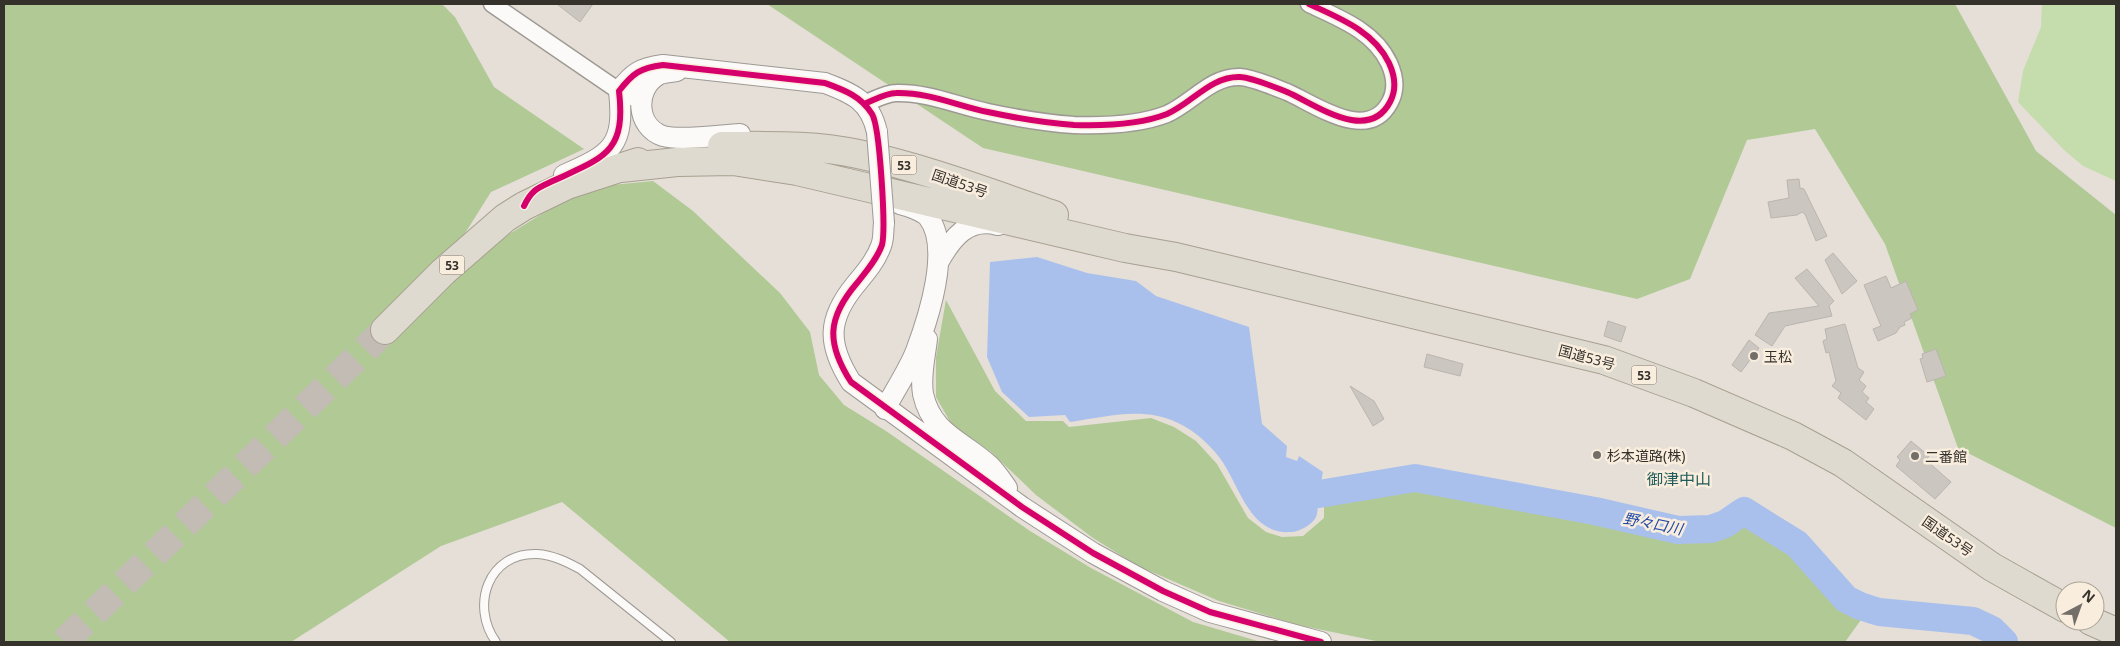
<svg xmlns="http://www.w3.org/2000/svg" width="2120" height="646" viewBox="0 0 2120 646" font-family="'Noto Sans','Noto Sans JP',sans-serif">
<rect width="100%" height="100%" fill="#e5dfd7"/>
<path fill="#c5dcac" d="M2042,4h74v177l-33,-15 -20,-17 -45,-47 5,-31 18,-44z"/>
<path fill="#b0c995" d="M4,4h438l13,13 39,70 90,62 -93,43 -29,46 18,14 91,-56 41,-11 41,-4 40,30 87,82 30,39 9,43 25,30 42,26 144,100 61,37 102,54 68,20h-531l-168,-140 -121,44 -150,96h-287z
M767,4h1188l81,147 80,64v313l-158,-80 -73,-204 -70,-115 -68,11 -57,139 -53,20 -654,-151z
M946,300l49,91 31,30h37l6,6 82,-9 23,9 22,14 21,23 31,54 18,14 16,5 21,-1 21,-18v-18l94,-15 270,53 35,-4 23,-15 46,31 20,19 25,32 26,16 -18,25h-464l-83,-17 -79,-24 -81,-35 -45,-28 -57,-43 -46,-44 -38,-26 -16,-28v-40z"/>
<path fill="#aac0ec" d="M1037,257l50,16 49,8 20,15 93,31 13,97 25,22 -1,11 11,4 2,-5 24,16c-2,8 -5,41 -7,45 -4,8 -17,15 -25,15 -43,3 -51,-48 -72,-75 -10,-13 -25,-27 -41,-34 -36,-17 -70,-6 -108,-1l-5,-7 -36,2 -27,-25 -15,-35 3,-95z"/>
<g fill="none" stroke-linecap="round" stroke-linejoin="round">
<path stroke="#aac0ec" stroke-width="28" d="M1319,494l96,-16 180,33 83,19 33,-1 14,-5 19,-13 53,33 49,55 14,7 19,6 94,9 19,9 12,12"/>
</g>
<path fill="#cbc6c0" stroke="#bab5af" d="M557,4h36l-13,18z
M1799,179l1,9 4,1 23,47 -11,5 -11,-27 -3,-2 -5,3 -26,3 -3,-16 21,-4 -2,-18z
M1833,253l24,28 -15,13 -17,-34z
M1807,269l27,32 -5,5 3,10 -47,10 -13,20 -17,-11 14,-22 50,-7 -24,-28z
M1886,276l5,12 15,-7 12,29 -8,4 2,4 -8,4 1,3 -5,2 -4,6 -18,8 -5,-12 8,-3 -17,-41z
M1608,321l18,6 -5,15 -17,-6z
M1845,324l13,44 6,4 -5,8 7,6 -4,6 7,6 -3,4 8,7 -8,11 -28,-22 3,-5 -9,-7 4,-5 -7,-29 -3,1 -3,-12 4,-2 -2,-10z
M1749,340l10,8 -18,24 -9,-7z
M1936,349l10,27 -19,6 -7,-23 3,-1 -1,-4z
M1427,354l36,10 -3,12 -36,-9z
M1350,386l24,15 10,18 -11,7z
M1911,441l18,15 -3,4 25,22 -16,17 -39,-33 4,-6 -3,-3z"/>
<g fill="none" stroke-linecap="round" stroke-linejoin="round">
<path stroke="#c2bcb5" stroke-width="28" stroke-dasharray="28 14" stroke-linecap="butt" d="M64,642l321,-312"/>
<defs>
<path id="service" d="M496,642c-26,-36 -8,-90 41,-88 16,1 30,8 43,15l91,73"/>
<path id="minor" d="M492,4l127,87 22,10
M864,104c10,-4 22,-11 32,-11 32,-1 62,13 92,19 28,6 58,11 86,13 31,1 65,0 93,-11 25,-11 44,-38 73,-37 14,1 34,10 47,15 28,12 81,52 103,10 7,-13 5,-26 -1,-39 -15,-32 -50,-45 -80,-59"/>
<path id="tertiary" d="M677,71c-5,1 -14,1 -19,4 -24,14 -22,52 5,61 17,5 58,-1 77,-2
M564,175c48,-21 61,-29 55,-84 14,-18 21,-23 44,-26l162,18c29,11 45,18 52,49
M884,223c-1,7 0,16 -3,23 -5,14 -15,26 -25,38 -29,35 -29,60 -5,98l171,125 71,46 70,38 47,21 111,30
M939,261c13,-23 29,-44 59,-36
M927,339c-2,18 -7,37 -4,55 9,41 41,47 67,72 6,6 12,15 17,22
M885,409c10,-19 23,-38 31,-58 12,-32 36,-104 12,-134 -5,-6 -20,-11 -28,-13"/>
<path id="trunk" d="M722,146c45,0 92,-2 136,8 67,14 131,39 196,61
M621,168l56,-6 56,-1 64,10 328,77 51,9 428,103 90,33 99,43 50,27 149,104 73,41
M385,330l58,-58 62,-54 19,-12 43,-21 71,-23
M2091,621l25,11"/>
</defs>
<use href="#service" stroke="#9e9993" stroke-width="10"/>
<use href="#minor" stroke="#9e9993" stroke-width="19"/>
<use href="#tertiary" stroke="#9e9993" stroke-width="22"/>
<use href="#trunk" stroke="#a7a090" stroke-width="30"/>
<use href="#service" stroke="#fbfaf9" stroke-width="8"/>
<use href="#minor" stroke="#fbfaf9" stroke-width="16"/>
<use href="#tertiary" stroke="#fbfaf9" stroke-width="20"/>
<use href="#trunk" stroke="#dedad0" stroke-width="28"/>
<defs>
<path id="tertiary-bridge" d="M877,132l7,91"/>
</defs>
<use href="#tertiary-bridge" stroke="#9e9993" stroke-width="22" stroke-linecap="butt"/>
<use href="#tertiary-bridge" stroke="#fbfaf9" stroke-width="20"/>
<defs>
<path id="cycleway" d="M864,104c10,-4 22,-11 32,-11 32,-1 62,13 92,19 28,6 58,11 86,13 31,1 65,0 93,-11 25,-11 44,-38 73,-37 14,1 34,10 47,15 28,12 81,52 103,10 7,-13 5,-26 -1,-39 -15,-32 -50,-45 -80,-59
M524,206c8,-17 14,-18 31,-26 50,-23 71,-28 64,-89 14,-18 21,-23 44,-26l162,18c19,7 36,13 47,31 8,13 14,115 10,131 -5,14 -16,27 -25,38 -30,35 -31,60 -6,99l171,125 71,46 70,38 47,21 111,30"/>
</defs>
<use href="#cycleway" stroke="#f9edde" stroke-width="9"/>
<use href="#cycleway" stroke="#d6006c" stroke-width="6"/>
</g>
<g fill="#736e67" stroke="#f9edde" stroke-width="2">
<circle cx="1754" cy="356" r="5"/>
<circle cx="1597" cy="455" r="5"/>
<circle cx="1915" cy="456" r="5"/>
</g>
<g text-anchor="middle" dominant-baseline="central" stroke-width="5" stroke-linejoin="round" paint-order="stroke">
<g fill="#f9edde" stroke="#706961" stroke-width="1">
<rect x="891.5" y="155.5" width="25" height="19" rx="4"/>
<rect x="439.5" y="255.5" width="25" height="19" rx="4"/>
<rect x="1631.5" y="365.5" width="25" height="19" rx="4"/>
</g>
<g font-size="12" font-weight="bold" fill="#35312b">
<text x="904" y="165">53</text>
<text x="452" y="265">53</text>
<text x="1644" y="375">53</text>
</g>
<g font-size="14" fill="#35312b" stroke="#f9edde">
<text transform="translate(960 183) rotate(19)">国道53号</text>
<text transform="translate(1587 357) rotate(15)">国道53号</text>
<text transform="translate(1948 536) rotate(35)">国道53号</text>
</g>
<g font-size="14" fill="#35312b" stroke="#f9edde" text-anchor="start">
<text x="1764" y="356">玉松</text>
<text x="1607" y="455">杉本道路(株)</text>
<text x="1925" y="456">二番館</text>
</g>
<g font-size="15" font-style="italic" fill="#1f48a6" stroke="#f9edde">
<text transform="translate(1653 523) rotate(11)">野々口川</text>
</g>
<g font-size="16" fill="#225c5b" stroke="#f9edde">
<text x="1679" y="479">御津中山</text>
</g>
</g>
<rect width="2120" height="646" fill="none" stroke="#35312b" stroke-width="10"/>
<g transform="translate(2080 606) rotate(41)"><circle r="24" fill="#f9edde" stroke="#aba296"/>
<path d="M0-4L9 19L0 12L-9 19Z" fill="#736e67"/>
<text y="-8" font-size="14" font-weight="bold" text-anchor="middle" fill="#35312b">N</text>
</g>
</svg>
